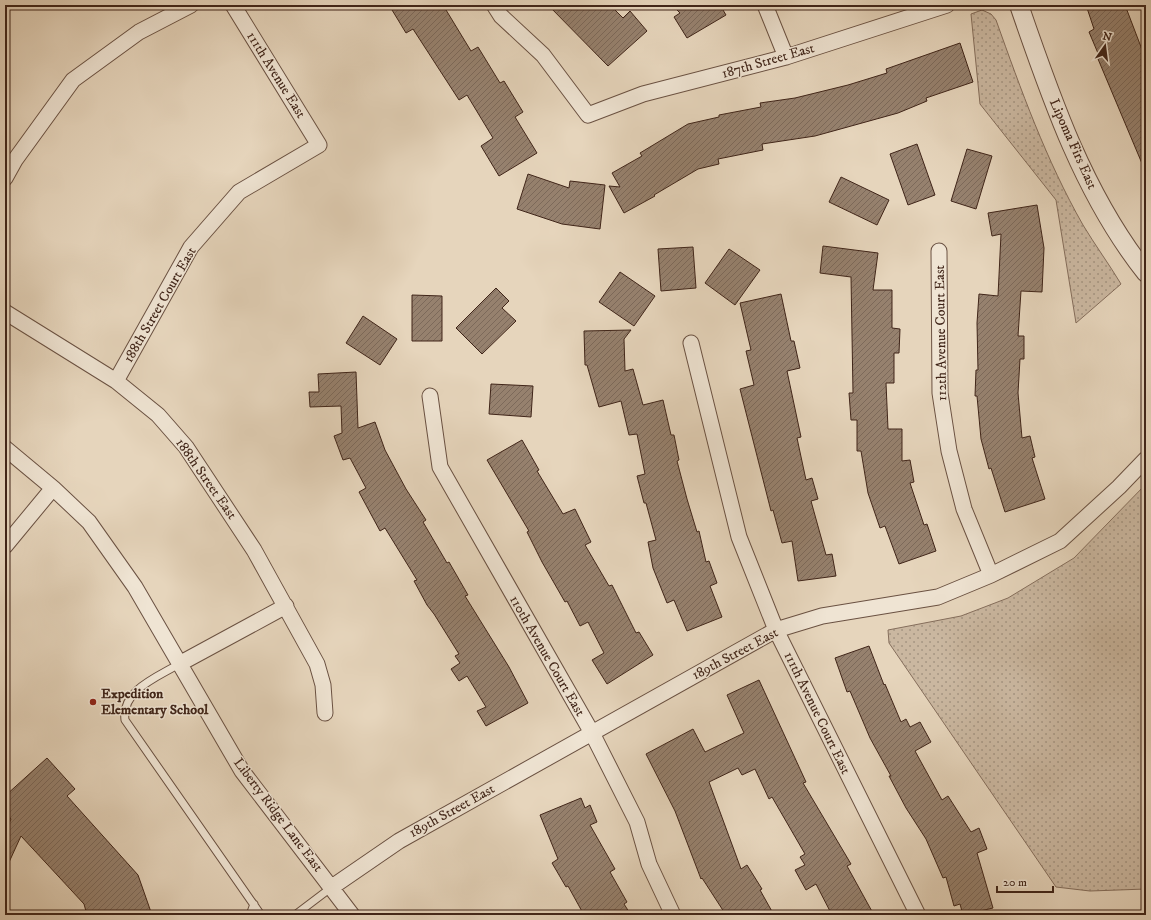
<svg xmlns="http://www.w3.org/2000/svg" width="1151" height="920" viewBox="0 0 1151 920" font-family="'IM FELL DW Pica',serif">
<defs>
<pattern id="grass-dots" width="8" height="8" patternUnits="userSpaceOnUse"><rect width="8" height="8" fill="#cab7a0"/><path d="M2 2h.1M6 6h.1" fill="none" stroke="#a59582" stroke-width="1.8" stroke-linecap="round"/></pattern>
<pattern id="building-hatch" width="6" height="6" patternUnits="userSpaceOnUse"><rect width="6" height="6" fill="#96816e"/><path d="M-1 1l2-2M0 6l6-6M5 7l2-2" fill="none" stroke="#7c695a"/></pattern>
</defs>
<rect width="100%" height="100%" fill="#e6d5bc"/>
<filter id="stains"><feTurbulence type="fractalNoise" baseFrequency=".005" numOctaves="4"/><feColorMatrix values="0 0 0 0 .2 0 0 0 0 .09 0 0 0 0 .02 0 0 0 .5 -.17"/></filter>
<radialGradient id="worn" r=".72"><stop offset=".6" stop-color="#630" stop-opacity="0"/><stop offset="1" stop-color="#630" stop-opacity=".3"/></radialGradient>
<path fill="url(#grass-dots)" stroke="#856e5c" d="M982,10l9,4 5,6c25,70 50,140 87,205 12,20 26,39 38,59l-45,39 -20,-123 -76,-96 -9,-90z
M1146,484v405l-56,2 -34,-4 -167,-244 -1,-13 73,-14 47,-18 66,-40z"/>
<path fill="url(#building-hatch)" stroke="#402519" d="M389,5h54l28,46 7,-4 22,36 4,-2 19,31 -8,5 22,36 -38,23 -18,-30 12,-8 -26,-43 -8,5 -46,-71 -7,4z
M548,5h62l13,13 7,-7 17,20 -39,35z
M672,5h48l6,10 -39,23 -13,-21 6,-4z
M1086,5h39l21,55v113l-48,-114 2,-1 -11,-26 5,-3z
M960,43l13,39 -47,16 1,3 -29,12 -54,15 -29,8 -53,8 1,6 -45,9 1,5 -21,5 -44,26 1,1 -31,17 -15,-27 11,1 -8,-14 30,-17 -2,-3 48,-29 31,-7v-2l42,-8 -1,-4 35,-5 53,-13 39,-12 -1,-4z
M917,144l18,51 -27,10 -18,-51z
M967,149l25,7 -16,53 -25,-8z
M528,174l41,14 1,-7 35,4 -5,44 -38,-5 -45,-15z
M841,177l48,23 -12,25 -48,-23z
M1037,205l7,43 -2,44 -21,-1 -3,45h6v23h-4l-2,34 4,45 8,-2 5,21 -3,1 13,41 -40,13 -14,-44 -2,1 -8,-30 -4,-43h-2l1,-26h2l-1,-47 2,-29 19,2 3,-62 -9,2 -4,-23z
M823,246l55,7 -5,37h19v38l8,1 -1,24h-5v30h-8l2,46h14v32l8,-1 4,22 -4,1 14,42 3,-1 9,27 -37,13 -14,-38 -5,2 -12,-35 -7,-42h-4v-31h-6l-2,-27h4l-2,-116 -31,-4z
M693,247l3,41 -35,3 -3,-42z
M729,249l31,21 -25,35 -30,-22z
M620,272l35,24 -21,30 -35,-24z
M496,288l13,13 -7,7 14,13 -34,33 -26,-26z
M781,294l10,47h3l6,27 -13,3 14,66 -4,1 9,42 6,-2 6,21 -7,2 15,54 6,-1 4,22 -38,5 -6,-40 -10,2 -9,-33 -2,1 -31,-122 14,-4 -8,-34 5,-1 -11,-47z
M412,295l30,1v45h-30z
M363,316l34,23 -17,26 -34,-22z
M631,330l-7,9 1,32 8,-2 10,36 20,-5 8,35h3l5,25 -2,1 10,38 10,33 2,-1 7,31 3,-1 8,22 -7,3 12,31 -35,14 -13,-31 -7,3 -14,-35 -5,-26 8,-2 -10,-37h-2l-7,-27 8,-2 -8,-40 -8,1 -8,-34 -22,6 -12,-42h-2l-1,-34z
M356,372l2,56 17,-6 10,28 21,39 20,31 -3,2 24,41 2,-1 19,33 -3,1 44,71 19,36 -42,23 -9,-15 9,-4 -19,-31 -8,5 -8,-12 9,-6 -5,-7 4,-2 -25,-40 -7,-9 -13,-24 3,-1 -32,-52 -5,3 -21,-39 7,-4 -16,-30 -7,2 -9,-24 8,-3 -1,-27 -31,1 -1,-15h10l-1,-18z
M491,384l42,2 -2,31 -42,-3z
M522,440l17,30 -2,1 26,43 12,-5 16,33 -6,3 24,41 3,-1 24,48 3,-1 14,23 -46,29 -15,-24 12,-7 -16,-31 -8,4 -13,-25 -2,1 -23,-40 -15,-30 2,-1 -42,-71z
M869,646l15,39 1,-1 16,38 5,-3 4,8 10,-5 11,20 -16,9 27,49 6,-4 23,36 8,-4 8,21 -10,4 16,55 -30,7 -3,-11 -6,2 -8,-29 -3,1 -17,-39 -20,-31 -17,-32h2l-21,-38 -20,-47 -3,1 -12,-34z
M759,680l47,102 -3,1 48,81 -4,2 27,49h-42l-16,-31 -10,6 -11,-20 10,-5 -5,-8 5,-3 -33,-57 -3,2 -14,-30 -13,6 -4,-7 -29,14 32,87 6,-4 15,24 -2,1 14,25h-48l-24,-37 -1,1 -26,-68 -29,-57 47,-25 12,23 39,-19 -17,-38z
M47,758l28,31 -8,7 71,79 14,40h-65l-3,-11 -63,-68 -16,35v-39l6,-13 -6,-7v-16z
M581,798l4,10 5,-3 7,17 -7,3 25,44 -5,3 17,30 -3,2 7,11h-47l-16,-29 -2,1 -14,-24 6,-4 -18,-44z"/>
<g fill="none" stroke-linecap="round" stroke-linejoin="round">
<defs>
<path id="service" d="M179,664c-21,13 -58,26 -54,56l136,195
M250,915l4,-11
M295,915l37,-28"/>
<path id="minor" d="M494,5l7,11 42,39 45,60 55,-21 143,-37 161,-52
M765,5l21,52
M5,178l10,-18 58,-80 66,-48 52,-27
M939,251l1,142 9,58 15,58 27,66
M5,312l111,69 42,34 28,32 68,103 63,114 6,21 2,28
M691,343l48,194 37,93 142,285
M116,381l75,-134 48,-55 80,-47 -86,-140
M430,396l10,71 152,266 45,89 12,42 24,51
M5,448l48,40 36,34 46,65 107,184 110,144
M5,546l48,-58
M179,664l107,-58
M332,887l67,-46 377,-211 46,-14 116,-19 53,-22 69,-34 59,-54 27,-28"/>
<path id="tertiary" d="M1019,5c32,93 65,190 127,268"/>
</defs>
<use href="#service" stroke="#6a5142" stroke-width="9"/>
<use href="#minor" stroke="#6a5142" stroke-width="17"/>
<use href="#tertiary" stroke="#6a5142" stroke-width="20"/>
<use href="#service" stroke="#efe4d3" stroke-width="7"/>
<use href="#minor" stroke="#efe4d3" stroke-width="15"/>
<use href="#tertiary" stroke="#efe4d3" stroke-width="18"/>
</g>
<circle fill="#8f2418" stroke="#efe4d3" stroke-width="1.5" cx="93" cy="702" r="4"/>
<g text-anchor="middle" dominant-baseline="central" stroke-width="3" stroke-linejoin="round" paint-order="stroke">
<g font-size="14" fill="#402519" stroke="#efe4d3">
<text transform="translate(768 61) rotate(-16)">187th Street East</text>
<text transform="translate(276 75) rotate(58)">111th Avenue East</text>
<text transform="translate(1073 144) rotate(66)">Lipoma Firs East</text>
<text transform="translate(160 305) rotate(-60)">188th Street Court East</text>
<text transform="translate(941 333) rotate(-91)">112th Avenue Court East</text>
<text transform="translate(206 479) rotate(55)">188th Street East</text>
<text transform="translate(735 654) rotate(-28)">189th Street East</text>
<text transform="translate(547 656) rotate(60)">110th Avenue Court East</text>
<text transform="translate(817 713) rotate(64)">111th Avenue Court East</text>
<text transform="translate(452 811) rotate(-29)">189th Street East</text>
<text transform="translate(278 815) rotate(53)">Liberty Ridge Lane East</text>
</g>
<g font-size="14" font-weight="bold" fill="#402519" stroke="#efe4d3" text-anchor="start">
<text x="101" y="694">Expedition<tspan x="101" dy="16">Elementary School</tspan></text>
</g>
</g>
<rect width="1151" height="920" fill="none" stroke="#e6d5bc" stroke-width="20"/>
<rect x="6" y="6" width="1139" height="908" fill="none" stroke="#402519" stroke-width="2"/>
<rect x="10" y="10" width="1131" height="900" fill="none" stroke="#402519"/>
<g transform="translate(1105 46) rotate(14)" stroke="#efe4d3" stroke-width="3" paint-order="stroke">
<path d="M0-3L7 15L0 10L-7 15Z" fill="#402519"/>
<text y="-6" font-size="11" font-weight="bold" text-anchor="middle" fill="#402519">N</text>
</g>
<path d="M997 886v6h56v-6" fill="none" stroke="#402519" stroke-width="2"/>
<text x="1003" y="886" font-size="12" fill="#402519" stroke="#efe4d3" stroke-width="3" paint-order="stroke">20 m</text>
<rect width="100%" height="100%" filter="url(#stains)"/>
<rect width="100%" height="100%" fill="url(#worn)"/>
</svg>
